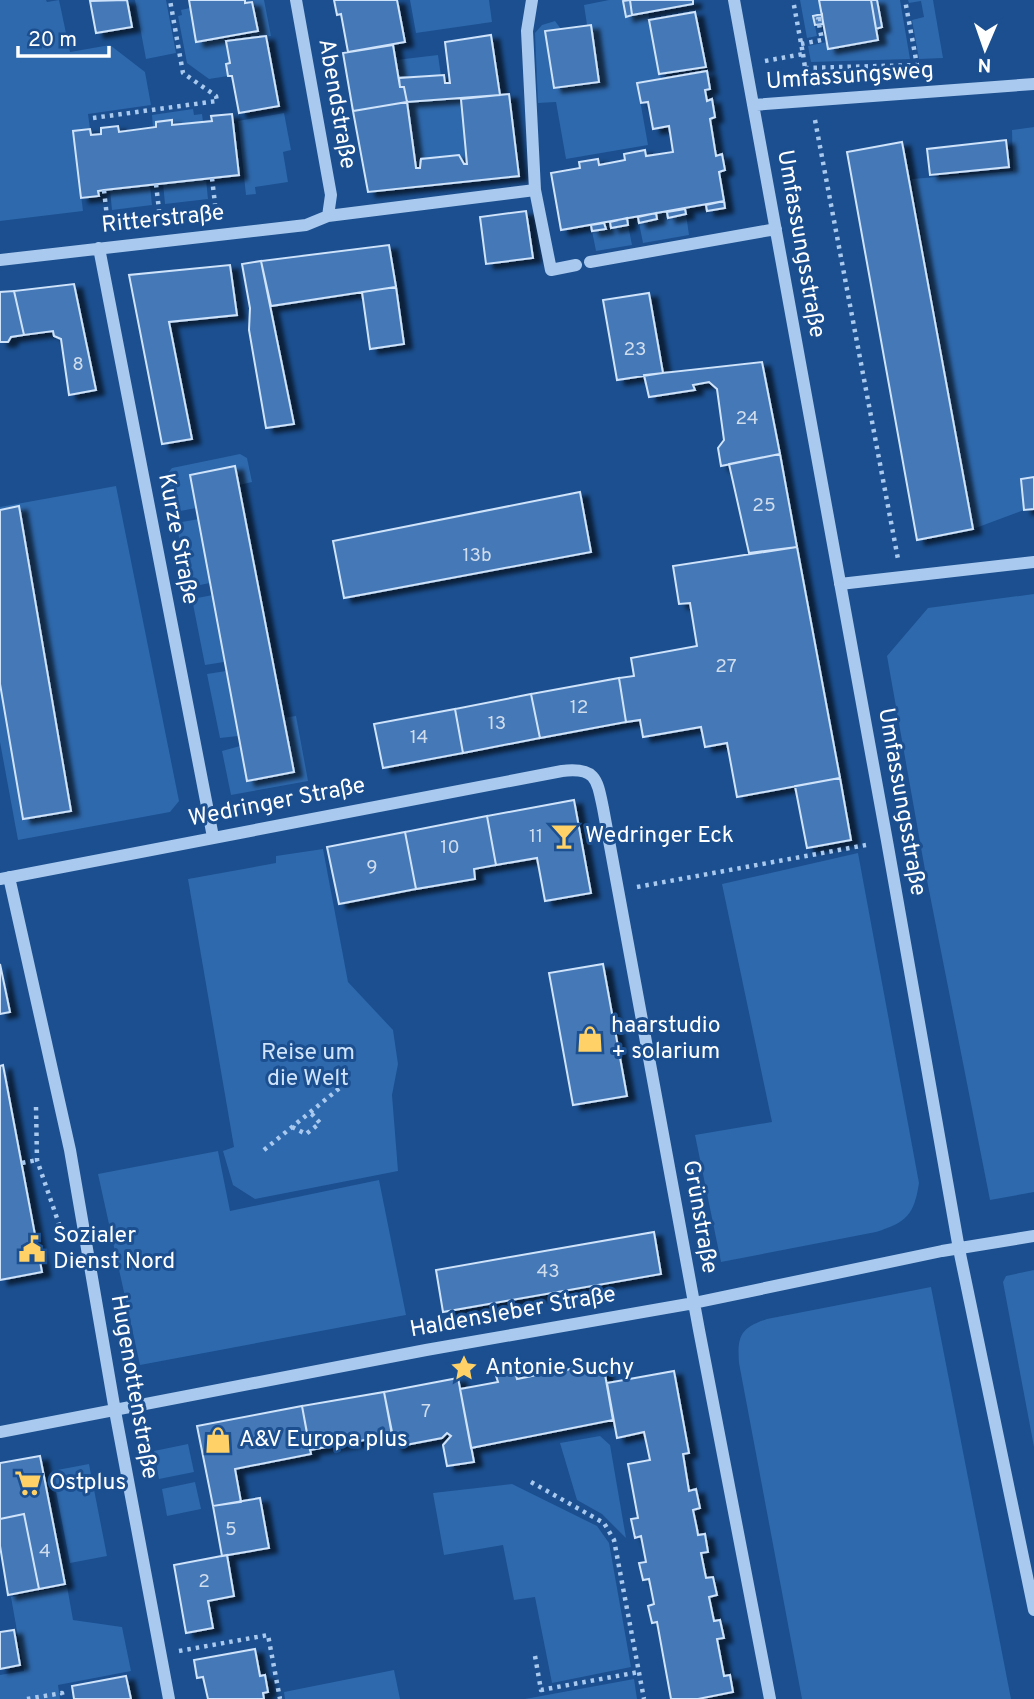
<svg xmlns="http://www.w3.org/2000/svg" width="1034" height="1699" viewBox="0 0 1034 1699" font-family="Overpass,sans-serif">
<defs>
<filter id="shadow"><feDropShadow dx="8" dy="4.5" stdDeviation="2" flood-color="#0009"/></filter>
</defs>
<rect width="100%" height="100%" fill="#1b4f8f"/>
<path fill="#2e69ad" d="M0,0h46l1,2 12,-2 11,52 40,-7 35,27 6,33 -63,9 2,15 -17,2 10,80 -83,10z
M135,0h31l10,53 -30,6z
M245,0h19l7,36 -20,2v-6l7,-2 -6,-27h-7z
M410,0h79l3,22 -76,11z
M609,0h18l-4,1 3,16 22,-5 13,67 -24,4 11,62 -82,14 -10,-57 -18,1 -3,-70 7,-8 13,-4 6,8 -15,2 8,57 44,-6 -7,-57h-4l-3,-20z
M800,0h19l3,14 -9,2 4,20 -10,2z
M877,0h23l10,59 -99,3 -3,-16 19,-4 2,7 49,-9 -2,-11 6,-2z
M908,0h25l10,58 -24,1 -7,-39 12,-3 -3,-16 -12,2z
M190,8l7,33 28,-5 5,27 -4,1 2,12 -19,3 -22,-16 -9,-47 4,-1 -1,-5z
M438,55l3,21 -42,2 -3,-18z
M461,99l6,65 -46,-5 -1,9h-4l-9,-66z
M193,109l1,6 8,-1 1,8 -31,3 -1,-5 -18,8 -1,-13z
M284,113l7,37 -8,2 5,30 -33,5 1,7 -10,1 -8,-74z
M1034,127v350l-13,2 3,31 -51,19 -61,-350 101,-8 -1,-41z
M206,179l2,20 -43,5 -2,-21z
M150,185l2,20 -40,5 -2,-20z
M667,212l1,6 18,-4 3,21 -46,8 -4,-20 17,-4v-6z
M610,222l1,5 17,-2 4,20 -36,6 -4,-20 13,-2 -1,-6z
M240,454l7,4 5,24 -13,3 -4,-19 -44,9 5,33 -21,4 -8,-38 5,-6z
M116,486l63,315 -9,11 -152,28 -18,-98v-58l23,135 48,-9 -51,-303 -20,3v-3z
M199,519l11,64 -20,4 -14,-64z
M1034,594v598l-44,8 -65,-330 -38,-214 41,-48z
M213,595l11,67 -19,3 -13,-66z
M226,671l12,65 -18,2 -13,-64z
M296,716l12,65 -77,14 -9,-44 18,-5 7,35 46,-9 -10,-54z
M323,849l25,133 45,48 5,34 -6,31 6,76 -143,28 -22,-14 -10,-34 11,-4 -46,-268 88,-16v-7z
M858,853l61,330c-5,32 -12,39 -43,49l-155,30 -26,-127 77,-13 -50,-238z
M218,1151l12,60 149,-31 27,135 -266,50 -42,-191z
M1034,1270v177l-31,-165 3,-6z
M931,1287l80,412h-209l-63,-336c-2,-28 2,-35 28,-44z
M600,1436l10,9 16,93 -24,-24 -25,-14 -17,-57z
M188,1444l6,28 -35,7 -5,-28z
M89,1464l18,92 -37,7 -18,-92z
M195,1482l6,27 -34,7 -5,-27z
M512,1484l85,42 12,17 22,124 -79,16 -17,-86 -21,3 -11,-55 -59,10 -11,-62z
M67,1586l6,34 49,7 9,44 -73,14 2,14h-60v-24l24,-4 -13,-74z
M394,1670l6,29h-115l-1,-7z
M634,1679l3,20h-112z"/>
<path fill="#4478b7" stroke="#cfe3fa" stroke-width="2" filter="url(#shadow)" d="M127,0l5,27 -36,6 -6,-32z
M189,0h56v3l7,-1 6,29 -62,11z
M334,0h63l8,42 -57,10 -7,-38 -4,1z
M630,0h63v4l-61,11z
M630,0l2,15 -6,2 -3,-16z
M819,0h52l7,40 -50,9z
M871,0h6l5,27 -6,2z
M695,12l11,55 -47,7 -10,-54z
M822,14l1,10 -8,1 -2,-9z
M591,25l8,57 -45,6 -9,-57z
M491,35l9,60 -93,7 -3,-15h-4l-1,-9 45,-3 1,8h5l-5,-41z
M266,36l13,70 -40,7 -7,-37h-4l-2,-12 4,-1 -4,-22z
M393,45l7,42h4l3,15 -54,9 -10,-58z
M707,71l3,18 -5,1 2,11 5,-2 3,18 -5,2 6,37 6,-2 3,16 -6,2 5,29 -163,29 -10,-57 29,-5 -1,-6 19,-3 1,6 26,-5 -1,-6 21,-4 1,6 27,-4 -4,-26 -16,3 -5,-27 -7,1 -4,-20z
M509,94l10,82 -151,16 -15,-81 54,-9 9,66h4l1,-9 38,-4 5,9h3l-6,-65z
M232,114l7,61 -135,15 -6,1 1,5 -18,2 -8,-67 17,-2 1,6 10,-1v-6l17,-2 1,6 37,-5v-5l16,-2v5l40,-4 -1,-5z
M1006,140l3,27 -79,8 -3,-26z
M902,142l71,387 -56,11 -70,-388z
M724,201l1,7 -18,3 -1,-6z
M685,209l1,5 -18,4 -1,-6z
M526,211l7,47 -47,6 -6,-47z
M656,213l1,6 -18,4 -1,-6z
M627,218l1,7 -17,3 -1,-6z
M604,223l2,6 -14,2 -1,-6z
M389,245l7,42 -125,19 -10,-45z
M261,261l33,163 -28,4 -17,-98 1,-22 -8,-44z
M230,265l7,50 -68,7 23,117 -30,5 -33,-169z
M74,284l22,106 -27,5 -8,-56 -7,-3 -1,-5 -29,4 -10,-44z
M396,287l8,57 -34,5 -8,-57z
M14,291l10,44 -13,2 -3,5h-8v-50z
M649,293l14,80 -46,7 -14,-80z
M762,362l18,92 -59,12 -3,-18 6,-8 -7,-51 -8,-7 -16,3 2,5 -46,7 -5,-22z
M780,454l17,93 -48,6 -20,-89z
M235,466l59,306 -47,9 -57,-306z
M1034,477v32l-10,1 -3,-31z
M580,492l11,60 -247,46 -11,-57z
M19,506l52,305 -48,8 -23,-135v-174z
M797,547l43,231 -103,19 -10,-54 -22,4 -4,-20 -58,10 -3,-17 -14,2 -7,-44 15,-2 -3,-18 66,-12 -7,-43 -11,1 -6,-38z
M619,678l7,44 -86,16 -9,-44z
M531,694l9,44 -77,15 -8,-44z
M455,709l8,44 -80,15 -9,-44z
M840,778l11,62 -44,8 -12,-62z
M574,800l17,93 -46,8 -8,-43 -41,7 -9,-49z
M487,816l9,49 -22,4 1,10 -59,10 -11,-57z
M405,832l11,57 -77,15 -12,-57z
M0,964l10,48 -10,2z
M603,964l24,132 -54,9 -24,-132z
M3,1065l39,207 -42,8v-214z
M654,1232l7,42 -218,38 -7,-42z
M603,1363l10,57 -142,28 -11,-59 38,-7 -2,-6 19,-4 2,7 25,-5 -2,-7 19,-3 1,7z
M674,1371l15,82 -6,1 6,37 7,-2 4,19 -7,2 4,19 1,6 7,-1 3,18 -7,1 5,25 7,-1 4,18 -8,2 5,24 6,-1 4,18 -7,1 7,37 6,-1 3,17 -35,7h-27l-14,-77 -5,1 -4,-17 6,-2 -5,-25 -6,1 -4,-17 7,-1 -5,-26 -6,2 -4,-19 7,-1 -10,-54 22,-4 -6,-28 -27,6 -10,-55z
M458,1378l16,84 -27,4 -4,-21 8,-9 -4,-3 -5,5 -47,9 -11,-55z
M384,1392l8,43 -82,15 -8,-44z
M302,1406l9,48 -76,15 6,33 -28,4 -16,-80z
M40,1456l25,128 -26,5 -15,-75 -24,5v-56z
M260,1498l9,50 -47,8 -9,-50z
M24,1514l15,75 -31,6 -8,-49v-27z
M227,1555l7,41 -26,5 5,27 -27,5 -12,-68z
M14,1630l6,35 -20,4v-37z
M255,1649l5,27 5,-1 3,17 -5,1 1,6h-56l-5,-22 -6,1 -3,-18z
M126,1676l5,23h-57l-2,-13z"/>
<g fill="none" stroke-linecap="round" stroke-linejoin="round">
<path stroke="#a9c9ee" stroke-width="4.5" stroke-dasharray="3.5 5" stroke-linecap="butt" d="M801,44l21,-4 -4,-21h4
M803,54l4,27
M765,61l38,-7 -10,-54
M805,68l112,-3 -12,-65
M93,118l124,-17 -1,-5 -33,-23 -13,-73
M815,120l83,439
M212,178l3,26
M156,184l3,26
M104,190l3,27
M637,887l229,-42
M36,1107l1,53 22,64
M292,1127l14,7 14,-11 -10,-11
M264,1150l83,-68
M22,1163l15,-3
M531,1482l73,41 10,17 30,159
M179,1651l89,-16 12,64
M535,1656l6,34 98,-18
M27,1699l35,-6 1,6"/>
<path stroke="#a9c9ee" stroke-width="12" d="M296,0l35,195 -3,21
M532,0l-5,31 8,159
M734,0l153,841 72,408 75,361
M753,105l281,-21
M99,248l114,589
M0,260l306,-35 22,-9 207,-26 16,80 25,-5
M590,262l186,-33
M840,584l194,-22
M9,877l61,273 45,261 54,288
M0,879l562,-108c34,-4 35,8 41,37l96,522 71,369
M0,1432l426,-82 268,-47 248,-52 92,-15"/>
</g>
<defs>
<symbol id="bar-bare" viewBox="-9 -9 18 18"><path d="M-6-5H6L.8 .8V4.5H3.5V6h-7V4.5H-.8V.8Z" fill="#ffd166" stroke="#1b4f8f" stroke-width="2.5" paint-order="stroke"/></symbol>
<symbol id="shop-bare" viewBox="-9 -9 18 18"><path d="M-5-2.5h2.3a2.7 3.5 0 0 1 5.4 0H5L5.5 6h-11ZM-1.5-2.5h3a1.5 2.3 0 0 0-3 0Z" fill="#ffd166" stroke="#1b4f8f" stroke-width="2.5" paint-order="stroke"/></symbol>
<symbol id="civic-bare" viewBox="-9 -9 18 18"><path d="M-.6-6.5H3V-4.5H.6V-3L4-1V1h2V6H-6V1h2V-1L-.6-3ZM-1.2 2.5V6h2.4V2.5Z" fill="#ffd166" stroke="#1b4f8f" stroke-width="2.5" paint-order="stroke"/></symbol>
<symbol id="sight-bare" viewBox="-9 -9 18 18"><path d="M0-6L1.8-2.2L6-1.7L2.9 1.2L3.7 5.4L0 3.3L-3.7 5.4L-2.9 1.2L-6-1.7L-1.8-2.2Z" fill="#ffd166" stroke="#1b4f8f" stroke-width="2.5" paint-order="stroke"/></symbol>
<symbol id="supermarket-bare" viewBox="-9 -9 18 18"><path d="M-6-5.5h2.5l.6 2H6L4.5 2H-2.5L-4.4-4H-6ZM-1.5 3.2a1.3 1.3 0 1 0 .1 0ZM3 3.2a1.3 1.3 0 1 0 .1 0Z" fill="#ffd166" stroke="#1b4f8f" stroke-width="2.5" paint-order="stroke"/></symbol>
</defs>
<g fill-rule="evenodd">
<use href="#bar-bare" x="545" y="817" width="38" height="38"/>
<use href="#shop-bare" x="571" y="1020" width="38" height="38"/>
<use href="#civic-bare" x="13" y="1230" width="38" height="38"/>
<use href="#sight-bare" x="445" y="1349" width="38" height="38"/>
<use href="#shop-bare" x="199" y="1421" width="38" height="38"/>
<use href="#supermarket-bare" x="9" y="1464" width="38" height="38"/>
</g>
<g text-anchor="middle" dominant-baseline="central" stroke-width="6" stroke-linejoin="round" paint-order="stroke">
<g font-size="19" fill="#d0dded">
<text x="635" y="350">23</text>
<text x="78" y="365">8</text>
<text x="747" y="419">24</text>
<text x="764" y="506">25</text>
<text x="477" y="556">13b</text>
<text x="726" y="667">27</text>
<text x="579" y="708">12</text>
<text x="497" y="724">13</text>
<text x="419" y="738">14</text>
<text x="536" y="837">11</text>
<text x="450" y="848">10</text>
<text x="372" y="868">9</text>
<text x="548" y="1272">43</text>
<text x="426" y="1412">7</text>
<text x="231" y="1530">5</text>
<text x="45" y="1552">4</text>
<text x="204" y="1582">2</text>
</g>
<g font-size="23" fill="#fff" stroke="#1b4f8f">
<text transform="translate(850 77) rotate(-4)">Umfassungsweg</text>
<text transform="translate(336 104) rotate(80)">Abendstraße</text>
<text transform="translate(163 220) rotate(-6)">Ritterstraße</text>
<text transform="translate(800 244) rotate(80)">Umfassungsstraße</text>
<text transform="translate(177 539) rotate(79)">Kurze Straße</text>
<text transform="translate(901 802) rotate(80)">Umfassungsstraße</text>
<text transform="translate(277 803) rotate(-11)">Wedringer Straße</text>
<text transform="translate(699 1217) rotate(80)">Grünstraße</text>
<text transform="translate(513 1313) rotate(-10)">Haldensleber Straße</text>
<text transform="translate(133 1387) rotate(80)">Hugenottenstraße</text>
</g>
<g font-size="23" fill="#fff" stroke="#1b4f8f" text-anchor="start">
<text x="585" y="836">Wedringer Eck</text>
<text x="611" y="1026">haarstudio<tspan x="611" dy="26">+ solarium</tspan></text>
<text x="53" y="1236">Sozialer<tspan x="53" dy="26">Dienst Nord</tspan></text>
<text x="485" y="1368">Antonie Suchy</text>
<text x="239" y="1440">A&amp;V Europa plus</text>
<text x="49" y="1483">Ostplus</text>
</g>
<g font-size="23" fill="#cfe3fa" stroke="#1b4f8f">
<text x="308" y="1053">Reise um<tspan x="308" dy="26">die Welt</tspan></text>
</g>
</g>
<g transform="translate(985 49) rotate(182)" stroke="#1b4f8f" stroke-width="5" paint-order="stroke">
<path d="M0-5L12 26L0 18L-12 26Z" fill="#ffffff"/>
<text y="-10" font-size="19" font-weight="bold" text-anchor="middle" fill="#ffffff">N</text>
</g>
<path d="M18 46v10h91v-10" fill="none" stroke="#ffffff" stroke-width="3.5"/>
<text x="28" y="46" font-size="21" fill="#ffffff" stroke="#1b4f8f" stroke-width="5" paint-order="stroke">20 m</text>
</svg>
